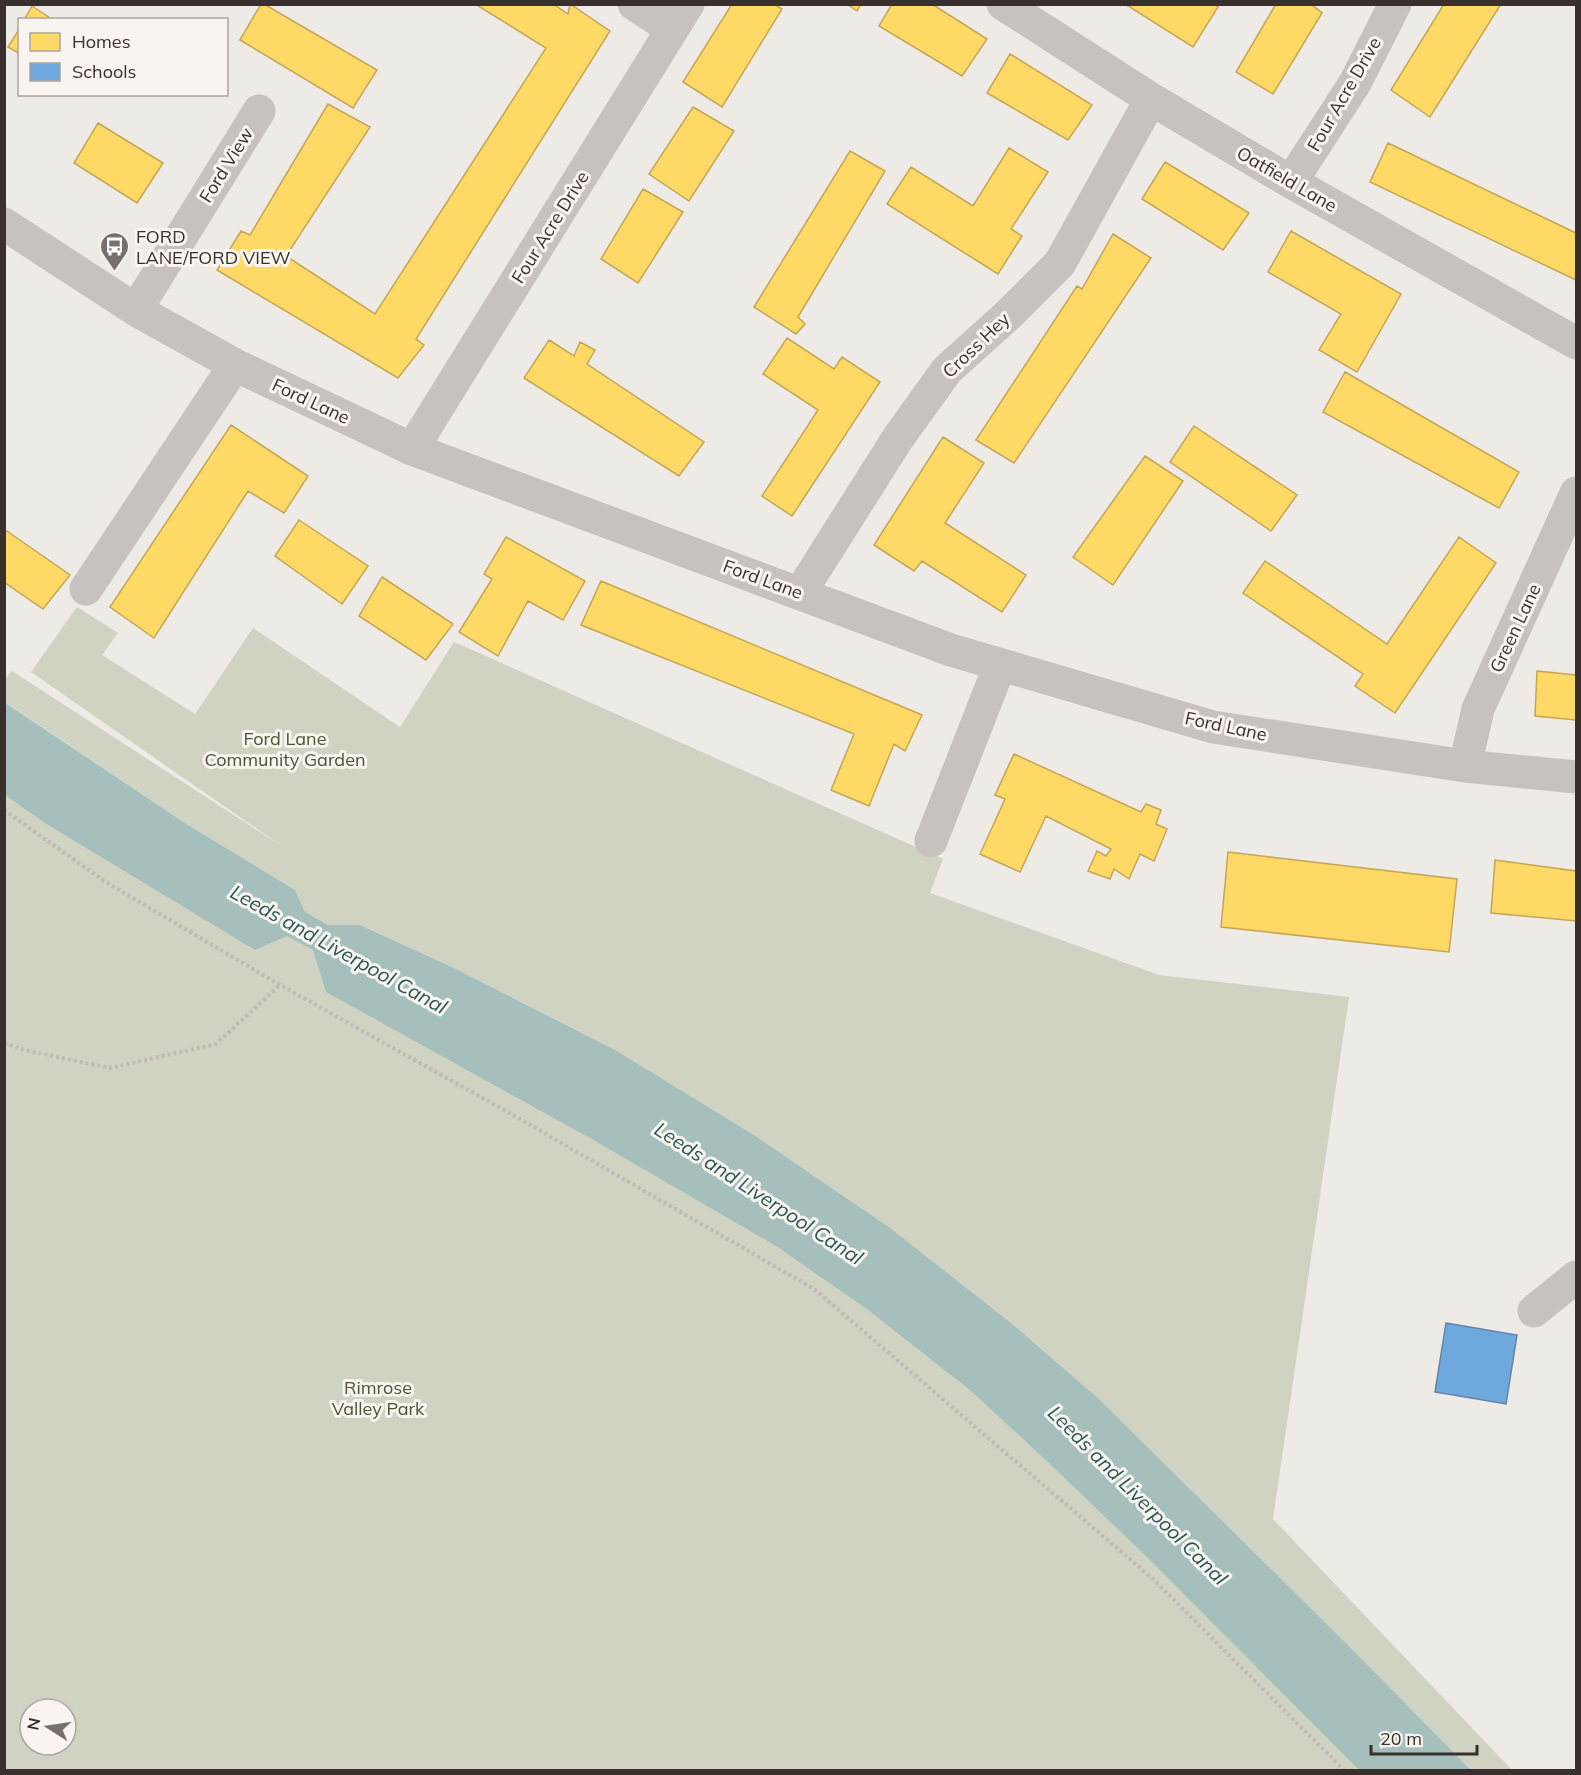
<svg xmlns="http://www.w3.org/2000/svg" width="1581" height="1775" viewBox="0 0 1581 1775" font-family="Mulish,sans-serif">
<rect width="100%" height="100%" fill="#eeeae6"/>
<path fill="#d0d2c2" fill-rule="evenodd" d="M77,607l41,26 -16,22 93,59 58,-86 147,99 54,-85 489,217 -13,34 229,82 190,22 -76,522 239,251h-41l-126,-128 -245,-242 -485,-350 -161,-82 -94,-43h-32l-23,-13 -10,-22 -107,-65 -183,-123v-23l7,-8 271,176 -252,-175z
M5,744l809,481 600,545h-1409zM30,1709h36v36h-36z"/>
<path fill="#a4bfbc" d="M4,702l184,123 107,65 10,22 23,13h32l94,43 161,82 137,84 138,94 122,96 88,76 245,242 126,128h-112l-212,-213 -98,-94 -79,-73 -103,-81 -91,-63 -186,-108 -264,-146 -13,-42 -26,-14 -32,14 -210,-127 -40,-28z"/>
<path fill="#ffd966" stroke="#c4a655" stroke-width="1.5" d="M261,4h3l113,66 -24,38 -113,-68z
M475,4h78l15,10 2,-10 40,27 -194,308 8,6 -26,33 -181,-108 24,-39 9,4 78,-131 42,23 -84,129 89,58 171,-266z
M732,4h42l8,5 -60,98 -39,-25z
M847,4h14l-4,7z
M892,4h40l55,35 -25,37 -83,-50z
M1125,4h89l4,3 -25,40z
M1276,4h35l11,9 -49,81 -37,-22z
M1444,4h57l-71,113 -39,-27z
M32,6l21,14h-29z
M20,28v26l-12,-7z
M1010,54l82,51 -24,35 -81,-47z
M693,107l41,24 -45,70 -40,-27z
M98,123l65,40 -26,40 -63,-40z
M1388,143l188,90v47l-206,-98z
M1009,148l39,24 -37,57 11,7 -24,38 -111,-70 24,-37 62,39z
M850,151l35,20 -87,146 7,7 -9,10 -42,-27z
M1165,162l84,51 -26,37 -81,-51z
M643,189l40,23 -45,71 -37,-24z
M1291,231l110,63 -44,78 -38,-22 22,-36 -73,-42z
M1113,234l38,24 -137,205 -38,-23 101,-154 5,3z
M787,338l47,31 8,-12 38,25 -88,134 -30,-20 56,-86 -55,-36z
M549,340l25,16 6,-14 15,8 -8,14 117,78 -25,34 -155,-98z
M1345,372l174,100 -20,36 -176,-96z
M231,425l77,51 -24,37 -36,-22 -94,147 -44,-31z
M1194,426l103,69 -26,36 -101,-69z
M943,437l41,26 -39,60 81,52 -24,37 -80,-51 -8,10 -40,-26z
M1145,456l38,25 -70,104 -40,-28z
M299,520l69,46 -26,38 -67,-48z
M4,529l66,46 -27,34 -39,-27z
M506,537l79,44 -22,39 -35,-19 -30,55 -39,-24 33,-53 -8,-5z
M1459,537l37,26 -101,150 -40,-27 8,-12 -120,-81 22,-32 122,83z
M382,577l71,47 -27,36 -67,-44z
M601,581l321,134 -17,36 -11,-7 -25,62 -38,-16 23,-56 -273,-109z
M1537,671l39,4v45l-41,-4z
M1014,754l127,58 5,-8 15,6 -5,14 11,5 -13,32 -14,-7 -11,25 -15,-10 -4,10 -22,-8 9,-20 9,5 5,-7 -65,-33 -26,56 -40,-18 25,-55 -10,-4z
M1228,852l229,27 -8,73 -228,-25z
M1495,860l81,11v50l-85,-8z"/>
<path fill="#6fa8dc" stroke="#5f84a7" stroke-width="1.5" d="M1446,1323l71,12 -11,69 -71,-12z"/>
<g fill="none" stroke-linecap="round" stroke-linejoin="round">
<path stroke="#c0bab7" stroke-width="4" stroke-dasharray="3 3" stroke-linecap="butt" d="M4,810l100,71 176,104 226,126 308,178 338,289 192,192
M4,1043l20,7 86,18 106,-24 64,-59"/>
<path stroke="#c8c2be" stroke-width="33" d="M634,4l38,25
M1003,4l148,95 140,83 285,161
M1291,182l64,-99 40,-79
M4,224l132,86 99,55 177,84 539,201 262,77 252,39 111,11
M136,310l123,-199
M412,449l276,-445
M86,589l149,-224
M800,593l98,-155 49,-68 61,-55 52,-52 91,-164
M1465,766l13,-57 98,-216
M931,841l69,-176
M1534,1311l42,-34"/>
</g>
<defs>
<symbol id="bus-pin" viewBox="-11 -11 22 30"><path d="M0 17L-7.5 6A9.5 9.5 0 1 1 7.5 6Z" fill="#78706d" stroke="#f9f4ef"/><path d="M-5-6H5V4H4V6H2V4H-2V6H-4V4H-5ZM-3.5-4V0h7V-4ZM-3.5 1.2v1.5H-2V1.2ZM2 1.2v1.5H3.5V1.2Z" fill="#fff"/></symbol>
</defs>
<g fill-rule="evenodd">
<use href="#bus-pin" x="98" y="230" width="33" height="45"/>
</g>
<g text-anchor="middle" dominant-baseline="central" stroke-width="6" stroke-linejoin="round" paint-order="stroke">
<g font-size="18" fill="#392f2c" stroke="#f9f4ef">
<text transform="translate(1344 94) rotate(-60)">Four Acre Drive</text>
<text transform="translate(226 165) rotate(-58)">Ford View</text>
<text transform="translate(1287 179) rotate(30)">Oatfield Lane</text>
<text transform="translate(550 227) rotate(-58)">Four Acre Drive</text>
<text transform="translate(976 345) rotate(-44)">Cross Hey</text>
<text transform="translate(311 401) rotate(25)">Ford Lane</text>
<text transform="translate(763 579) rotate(20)">Ford Lane</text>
<text transform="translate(1515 628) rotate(-65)">Green Lane</text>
<text transform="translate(1226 726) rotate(12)">Ford Lane</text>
</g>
<g font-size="18" fill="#392f2c" stroke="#f9f4ef" text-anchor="start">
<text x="136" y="236">FORD<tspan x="136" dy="21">LANE/FORD VIEW</tspan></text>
</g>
<g font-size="18" fill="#4b5433" stroke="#f9f4ef">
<text x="285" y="738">Ford Lane<tspan x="285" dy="21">Community Garden</tspan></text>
<text x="378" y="1387">Rimrose<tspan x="378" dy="21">Valley Park</tspan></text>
</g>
<g font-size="20" font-style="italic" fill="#265655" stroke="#f9f4ef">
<text transform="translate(339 949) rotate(29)">Leeds and Liverpool Canal</text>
<text transform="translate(759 1193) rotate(33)">Leeds and Liverpool Canal</text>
<text transform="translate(1138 1495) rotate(45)">Leeds and Liverpool Canal</text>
</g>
</g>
<rect width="1581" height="1775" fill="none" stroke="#392f2c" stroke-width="12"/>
<rect x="18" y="18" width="210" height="78" fill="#f9f4ef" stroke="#aca5a1" stroke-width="1.5"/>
<rect x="30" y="33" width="30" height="18" fill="#ffd966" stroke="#aca5a1" stroke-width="1.5"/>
<text x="72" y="48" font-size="18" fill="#392f2c">Homes</text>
<rect x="30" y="63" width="30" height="18" fill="#6fa8dc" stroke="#aca5a1" stroke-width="1.5"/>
<text x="72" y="78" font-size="18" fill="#392f2c">Schools</text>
<g transform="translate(48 1727) rotate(282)"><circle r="28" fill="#f9f4ef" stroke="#aca5a1" stroke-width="1.5"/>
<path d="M0-4.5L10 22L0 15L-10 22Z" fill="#78706d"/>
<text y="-9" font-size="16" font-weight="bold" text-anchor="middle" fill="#392f2c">N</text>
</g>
<path d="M1371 1745v9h106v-9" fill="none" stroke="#392f2c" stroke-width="3"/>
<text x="1380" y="1745" font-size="18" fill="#392f2c" stroke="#f9f4ef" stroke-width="4.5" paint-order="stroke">20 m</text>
</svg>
